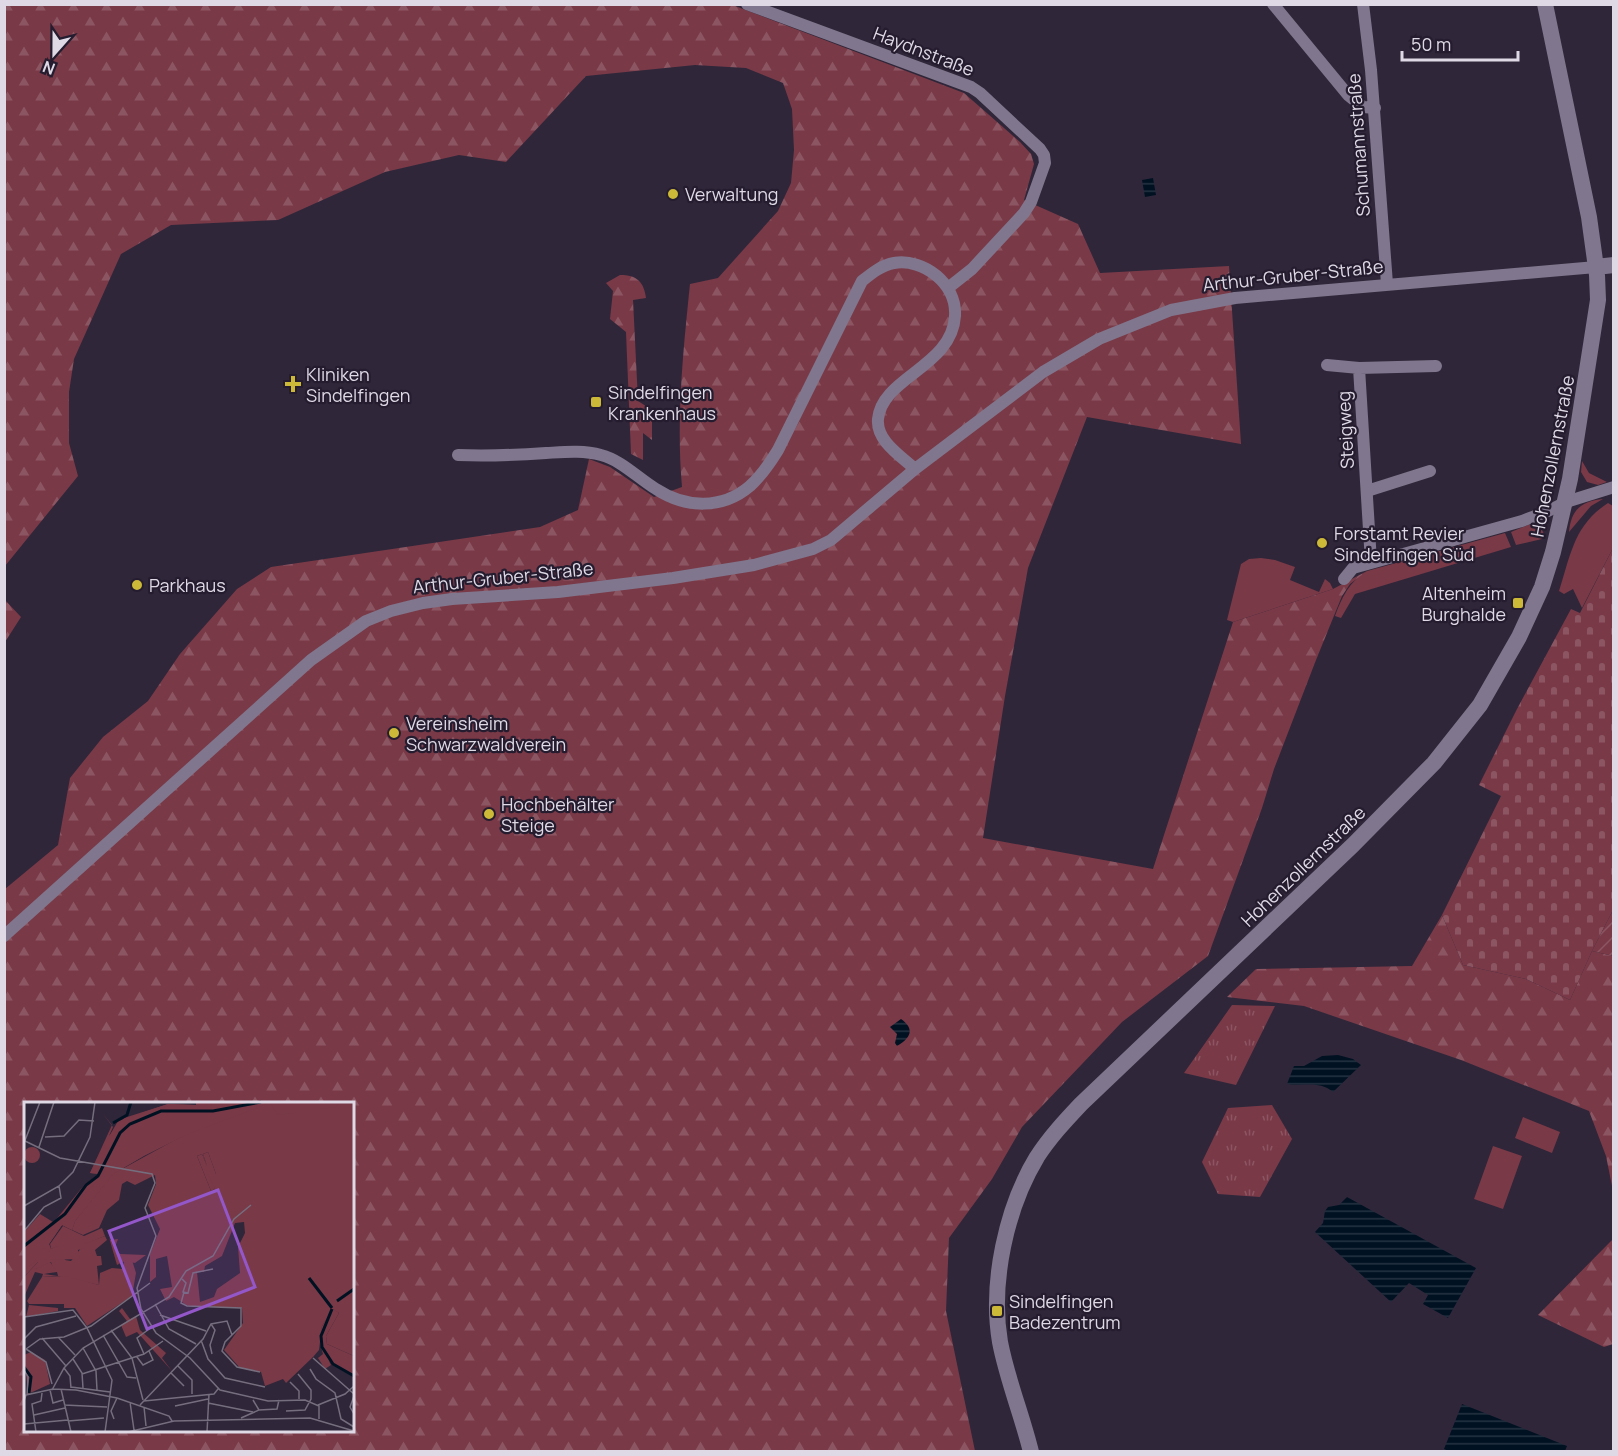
<svg xmlns="http://www.w3.org/2000/svg" width="1618" height="1456" viewBox="0 0 1618 1456" font-family="Manrope,sans-serif">
<defs>
<pattern id="forest-firs" width="22" height="20" patternUnits="userSpaceOnUse" patternTransform="scale(1.5)"><rect width="22" height="20" fill="#793947"/><path d="M5 1l3.5 6h-7zM16 11l3.5 6h-7z" fill="#8c5562"/></pattern>
<pattern id="cemetery-stones" width="16" height="16" patternUnits="userSpaceOnUse" patternTransform="scale(1.5)"><rect width="16" height="16" fill="#793947"/><path d="M2 7V4a2 2 0 0 1 4 0v3zM10 15v-3a2 2 0 0 1 4 0v3z" fill="#8c5562"/></pattern>
<pattern id="park-tufts" width="24" height="20" patternUnits="userSpaceOnUse" patternTransform="scale(1.5)"><rect width="24" height="20" fill="#793947"/><path d="M3 7l-1-3M5 7V3M7 7l1-3M15 17l-1-3M17 17v-4M19 17l1-3" fill="none" stroke="#8c5562"/></pattern>
<pattern id="garden-furrows" width="10" height="10" patternUnits="userSpaceOnUse" patternTransform="scale(1.5)"><rect width="10" height="10" fill="#793947"/><path d="M-1 1l2-2M0 10L10 0M9 11l2-2" fill="none" stroke="#8c5562"/></pattern>
<pattern id="water-rules" width="6" height="5" patternUnits="userSpaceOnUse" patternTransform="scale(1.5)"><rect width="6" height="5" fill="#012"/><path d="M0 2.5h6" fill="none" stroke="#253342"/></pattern>
</defs>
<rect width="100%" height="100%" fill="#2f2639"/>
<path fill="#793947" d="M1582,461l7,12 18,9 -9,3 -11,-3 -6,-10z
M1603,499l-12,7 -22,26c2,-22 12,-31 34,-33z
M1608,503l5,3v42l-31,60 -9,-19 -9,5 -5,-3c12,-37 15,-66 49,-88z
M1528,525c9,-1 14,1 16,10l-2,4 -26,6 -5,-13z
M1505,533l6,14 -156,47 -14,24 -6,-2c7,-19 14,-34 32,-45z
M1261,558l14,2 20,7 -5,13 29,12 6,-13 5,4 3,6 -100,33 -6,-2 14,-56 8,-5z
M1523,1117l37,15 -8,21 -37,-15z
M1493,1146l29,10 -19,53 -29,-10z"/>
<path fill="url(#forest-firs)" fill-rule="evenodd" d="M730,4l234,89 56,49 11,12 3,10 -10,36 54,24 22,49 129,-7 12,178 -154,-27 -59,151 -23,128 -22,142 170,31 80,-247 100,-33 34,-18 -17,13 -8,12 -26,64 -42,109 -12,39 -54,148 -86,66 -100,105 -30,52 -43,59 -3,73 29,140 -970,1v-563l53,-44 12,-67 33,-41 45,-36 32,-47 57,-65 34,-22 269,-40 38,-17 11,-51 21,8 44,30 28,-10c-6,-67 1,-135 8,-203l28,-6 60,-67 13,-28 3,-33 -2,-41 -9,-26 -37,-15 -51,-3 -109,11 -80,86 -47,-7 -74,17 -107,48 -107,5 -50,29 -47,105 -5,33v51l9,33 -73,90v-561zM26,1104h326v326h-326z
M620,275c17,0 24,7 26,23l-13,2 5,101 14,9v30l-9,-7v27l-12,-6 -5,-122 -16,-13 3,-28 -7,-8z
M5,600l16,17 -16,25z
M1442,915l21,50 63,14 44,21 22,-49 21,5v235l-7,-35 -17,-45 -128,-51 -157,-54 -77,-9 29,-28 156,-3z
M1613,1239v105l-9,3 -66,-32z"/>
<path fill="url(#cemetery-stones)" d="M1613,548v362l-21,41 -22,49 -44,-21 -63,-14 -21,-50 59,-119 -22,-11 38,-76 54,-100 9,4z"/>
<path fill="url(#park-tufts)" d="M1232,1005l43,1 -39,79 -52,-12z
M1272,1105l20,34 -32,58 -42,-3 -16,-32 26,-54z"/>
<path fill="url(#garden-furrows)" d="M1613,910v46l-21,-5z"/>
<path fill="url(#water-rules)" d="M1153,178l3,17 -11,2 -3,-17z
M901,1019c14,10 10,19 -4,27l-2,-3 2,-9 -7,-7z
M1338,1055l15,4 8,6 -28,27c-15,-12 -29,-5 -46,-8l7,-18h10l18,-10z
M1347,1197l129,71 -28,50 -25,-14 5,-9 -19,-12 -18,19 -76,-70 8,-9 2,-12 3,-4 11,-2z
M1462,1404l105,42 -2,5 -114,1 -7,-3z"/>
<g fill="none" stroke-linecap="round" stroke-linejoin="round">
<path stroke="#80768d" stroke-width="12" d="M747,4l224,83 9,6 60,56 4,6 1,8 -14,39 -7,11 -52,56 -24,19
M1273,4l75,91 15,12 12,1
M1363,4l8,66 16,214
M1327,365l32,3 77,-2
M1359,368l12,194
M458,455c30,1 59,0 88,-2 18,-1 37,-3 55,2 20,5 37,23 55,34 29,19 66,21 94,-3 11,-10 20,-23 28,-36l84,-169c10,-8 20,-16 32,-18 30,-5 63,21 61,53 -3,51 -73,61 -77,103 -2,22 23,37 37,50
M1367,491l63,-20
M1344,579l9,-11 169,-47 24,-9 20,-10 48,-15
M4,936l307,-276 55,-39 25,-10 32,-8 29,-4 106,-7 115,-14 81,-13 59,-16 18,-9 84,-71 128,-97 56,-33 72,-29 64,-12 361,-31"/>
<path stroke="#80768d" stroke-width="16" d="M1596,267l18,-2
M1031,1452c-9,-37 -24,-73 -31,-110 -10,-59 6,-134 37,-185 13,-20 28,-36 44,-53l272,-259 81,-82 46,-58 39,-68 23,-50 11,-35 17,-73 28,-179 -1,-25 -8,-58 -44,-213"/>
</g>
<g fill="#cdb938" stroke="#251d2f" stroke-width="2">
<circle cx="673" cy="194" r="6"/>
<path d="M290 375h6v6h6v6h-6v6h-6v-6h-6v-6h6z"/>
<rect x="590" y="396" width="12" height="12" rx="3"/>
<circle cx="1322" cy="543" r="6"/>
<circle cx="137" cy="585" r="6"/>
<rect x="1512" y="597" width="12" height="12" rx="3"/>
<circle cx="394" cy="733" r="6"/>
<circle cx="489" cy="814" r="6"/>
<rect x="991" y="1305" width="12" height="12" rx="3"/>
</g>
<g text-anchor="middle" dominant-baseline="central" stroke-width="4.5" stroke-linejoin="round" paint-order="stroke">
<g font-size="18" fill="#dfd9e6" stroke="#251d2f">
<text transform="translate(924 51) rotate(21)">Haydnstraße</text>
<text transform="translate(1358 145) rotate(-94)">Schumannstraße</text>
<text transform="translate(1293 275) rotate(-6)">Arthur-Gruber-Straße</text>
<text transform="translate(1345 430) rotate(-93)">Steigweg</text>
<text transform="translate(1552 456) rotate(-79)">Hohenzollernstraße</text>
<text transform="translate(503 577) rotate(-6)">Arthur-Gruber-Straße</text>
<text transform="translate(1303 866) rotate(-44)">Hohenzollernstraße</text>
</g>
<g font-size="18" fill="#dfd9e6" stroke="#251d2f" text-anchor="start">
<text x="685" y="194">Verwaltung</text>
<text x="306" y="374">Kliniken<tspan x="306" dy="21">Sindelfingen</tspan></text>
<text x="608" y="392">Sindelfingen<tspan x="608" dy="21">Krankenhaus</tspan></text>
<text x="1334" y="533">Forstamt Revier<tspan x="1334" dy="21">Sindelfingen Süd</tspan></text>
<text x="149" y="585">Parkhaus</text>
<text x="1506" y="593" text-anchor="end">Altenheim<tspan x="1506" dy="21">Burghalde</tspan></text>
<text x="406" y="723">Vereinsheim<tspan x="406" dy="21">Schwarzwaldverein</tspan></text>
<text x="501" y="804">Hochbehälter<tspan x="501" dy="21">Steige</tspan></text>
<text x="1009" y="1301">Sindelfingen<tspan x="1009" dy="21">Badezentrum</tspan></text>
</g>
</g>
<g transform="translate(24 1102)">
<rect width="330" height="330" fill="#2f2639"/>
<path d="M172,0h4l-58,55 -19,11 -48,53 -3,9 -10,-5 -13,19 2,5 7,-4 7,15 6,1 14,-18 20,-7 2,4 -12,10 2,6h4l1,9 -5,1 2,19 -41,-9 -1,-4 -14,2 10,-6 -2,-6 -15,8 2,-8 -14,15v-33l30,-22 31,-38 14,-10 -9,-1 22,-48 -9,-11 10,13 -4,9 15,-18 44,-14 28,1zM0 53a8 8 0 1 1 16 0a8 8 0 1 1-16 0ZM184,50l8,22 -4,2 3,13 -4,2 -14,-35 5,-2 5,12 -4,-12zM309,206l6,5 -13,23 1,8 27,12v21l-25,-16 2,4 -6,4 -7,-11 5,-4 -4,-14 3,-14z" fill="#793947"/>
<path d="M176,0h154v254l-27,-12 -1,-8 13,-23 -6,-4 -11,17 -3,24 -6,7 -27,26 -3,-4 -18,7 -4,-14 -21,-4 -16,-18 19,-27 -1,-15 -54,-2 -14,-9 -8,4 -6,-12 12,-2 -5,-31 -11,3v18l-6,5v-28l10,-25 -12,-24 8,-21 -1,-9 -20,10 -8,-4 -5,3 -3,16 -12,10 -8,18 -16,7 -11,-5 3,-9 38,-47 71,-39 -70,14 -6,17h-4l8,-17 87,-39zM184,50l8,22h-8l7,15 -4,2 -14,-35 5,-2 5,12 -4,-12zM220,120l1,11 -7,14 2,26 -23,16 -3,8 -14,5 -3,-30h7l1,-6 17,-10 13,-33zM84,132l2,6 8,-1 -3,8 5,7 26,1 -11,8 -10,-2 -8,4z" fill="#793947" fill-rule="evenodd"/>
<path d="M108,158l4,13 -4,23 -45,30 -12,-18h-11v-4h-35l-2,-3 15,-24 23,-1 34,9 1,-12 12,-5 11,1 1,-8z" fill="#793947"/>
<path d="M172,0h145l-6,5 -57,8 -8,-12 -84,32 -44,22 -29,17 -38,47 -3,9 -10,-5 -13,19 2,6 -27,20v-22l8,-10 26,-16 45,-47 2,-6 -6,5 -9,-1 10,-20 7,3 1,-7 -5,-2 15,-26 50,-17 28,1zM16,112l13,8 -29,22v-12zM98,206l8,11 6,-3 4,14 26,23 -4,5 10,13 -35,-39 -11,5 -5,-12 6,-4 -8,-10zM7,250l14,8 5,24 -22,10 -4,-39z" fill="#793947"/>
<path d="M39,124l21,10 18,-8 3,8 -20,8v4l-7,2 2,9 -29,1 7,-14 -7,3 -1,-5zM20,146l8,6 -16,15 14,-7 6,8 -12,4 14,2 -16,1 1,-3 -8,-2 -11,25v-20l14,-15 -5,-5zM5,203l29,3v3l-32,6z" fill="#793947"/>
<path fill="none" stroke="#012" stroke-width="3" d="M89,21l14,-8 4,-13M0,144l41,-32 21,-29 12,-9 22,-43 10,-9 31,-13h52l48,-9M285,176l23,30M313,199l17,-12M308,207l-11,27 1,11 11,17 21,12M0,265l7,10 -2,16"/>
<path fill="none" stroke="#756e7e" stroke-width="1.5" d="M21,35l19,-1 15,-16 15,1M1,39l35,17 92,16 3,9 -10,25 11,28 -19,52 4,21 15,24 34,25 30,32 48,11 37,-1 14,6v13M0,41l16,-41M15,45l15,-45M0,104l35,-20 14,-14 17,-35 5,-35M0,129l20,-24 17,-9 -2,-12M158,177l4,4 -3,9 5,1 5,-20 20,-4M160,190l-3,11 6,3 54,2v18l-16,16 -3,9 15,16 23,5M131,202l14,25 27,15M136,213l46,16M0,215l49,-7 14,18 25,52 -7,52M187,222l4,6 -5,15 2,9M87,228l21,28 11,42M79,233l24,42 9,1M34,235l17,18M18,236l24,28M0,237l12,-12 40,-11M177,238l7,19 17,19 40,9M59,246l13,23 1,19M2,247l14,-10 24,-2 27,-11 59,-43M2,247l20,13 6,22M120,252l-7,-16 15,-11M113,255l6,8 10,-5 -4,-9M289,256l41,36M49,257l9,14 1,15M154,264l14,14v14M40,266l6,8 1,12M286,267l6,10 19,14 6,26 13,8M0,268l4,7 -1,18M147,271l13,13M58,272l62,-20 19,-13M266,280l9,9v8M47,285l39,5M37,287l10,43M26,288l3,13 10,-3M28,288l12,-22 19,-20 86,-51 17,-26 27,-15 21,-37 17,-14M330,294l-4,11 4,7M0,299l2,-6 27,-6 23,1 41,8 52,18 3,5M120,299l70,-7 4,-5M106,300l4,28M184,301l45,9M40,303l43,2M116,303l63,-66 8,-15 16,-3 5,14M294,303l27,-11 9,-8M151,304l33,-7M120,305l2,19M235,308l18,-1 2,-9M262,309l19,-1 6,-11v-9l-13,-16M10,313l31,-7M217,316l18,-8 -6,-10M90,317l-3,-8 6,-13M44,319l36,-3M0,322l44,-4M12,330l-4,-28 9,-3 1,-8M104,330l46,-11 136,-3 44,13M183,330l2,-38"/>
<path fill="#9457c9" fill-opacity="0.15" stroke="#9457c9" stroke-width="3" d="M194,88l37,97 -108,42 -38,-98z"/>
<rect width="330" height="330" fill="none" stroke="#dfd9e6" stroke-width="3"/>
</g>
<rect width="1618" height="1456" fill="none" stroke="#dfd9e6" stroke-width="12"/>
<g transform="translate(54 54) rotate(201)" stroke="#251d2f" stroke-width="4.5" paint-order="stroke">
<path d="M0-4.5L10 22L0 15L-10 22Z" fill="#dfd9e6"/>
<text y="-9" font-size="16" font-weight="bold" text-anchor="middle" fill="#dfd9e6">N</text>
</g>
<path d="M1402 51v9h116v-9" fill="none" stroke="#dfd9e6" stroke-width="3"/>
<text x="1411" y="51" font-size="18" fill="#dfd9e6" stroke="#251d2f" stroke-width="4.5" paint-order="stroke">50 m</text>
</svg>
